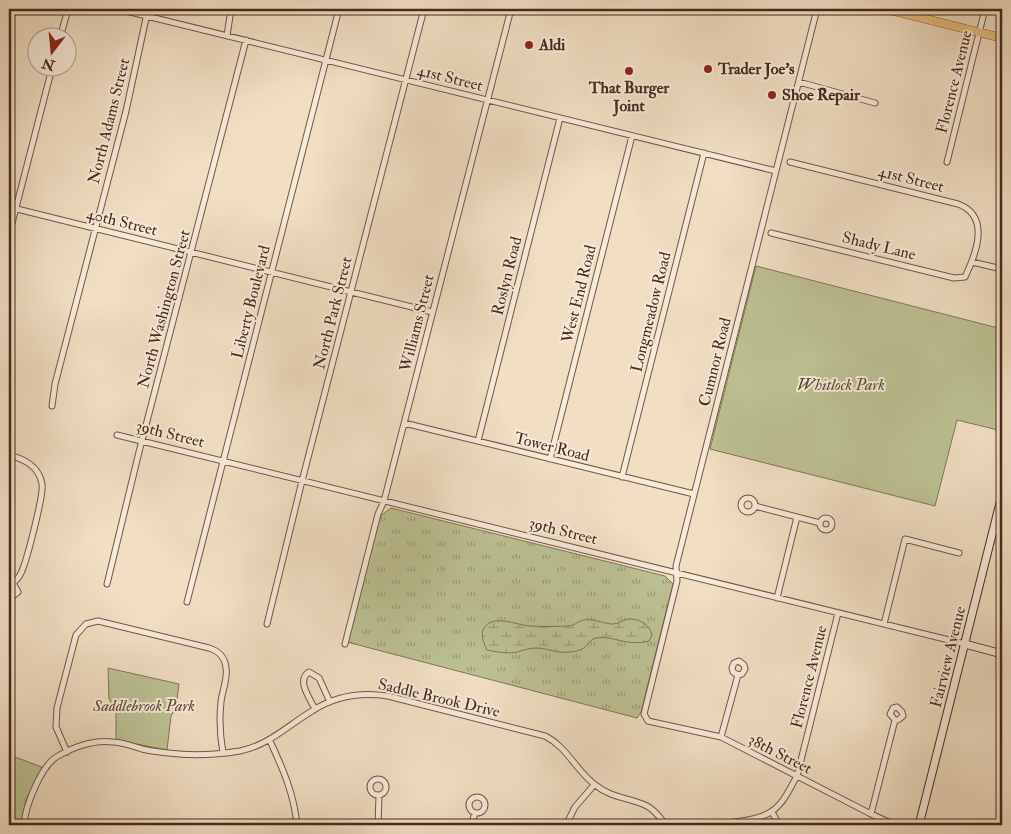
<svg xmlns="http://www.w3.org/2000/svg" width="1011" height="834" viewBox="0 0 1011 834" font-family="'IM FELL Double Pica',serif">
<defs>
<pattern id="grass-tufts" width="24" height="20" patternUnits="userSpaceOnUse" patternTransform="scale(1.25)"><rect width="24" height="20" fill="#bcc193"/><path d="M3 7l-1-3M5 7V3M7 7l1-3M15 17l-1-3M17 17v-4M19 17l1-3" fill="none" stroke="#9b9d77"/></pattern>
<pattern id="wetland-marsh" width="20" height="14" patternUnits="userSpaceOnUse" patternTransform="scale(1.25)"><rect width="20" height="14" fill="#bcc193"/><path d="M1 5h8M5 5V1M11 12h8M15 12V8" fill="none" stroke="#9b9d77"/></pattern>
</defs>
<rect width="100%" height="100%" fill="#f1dec3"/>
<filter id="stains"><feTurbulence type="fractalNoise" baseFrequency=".004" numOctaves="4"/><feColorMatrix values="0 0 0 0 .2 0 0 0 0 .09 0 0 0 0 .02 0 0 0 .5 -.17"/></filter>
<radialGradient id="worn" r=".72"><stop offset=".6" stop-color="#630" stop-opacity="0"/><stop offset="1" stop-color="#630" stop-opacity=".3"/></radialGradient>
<path fill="url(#grass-tufts)" stroke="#827558" d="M391,508l274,68 8,8 -32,128 -4,6 -290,-76 32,-125z"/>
<path fill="url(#wetland-marsh)" stroke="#827558" d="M628,619c10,-1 22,5 24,16l-3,6c-22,6 -36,-6 -53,-3 -7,2 -7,6 -12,10 -3,2 -10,4 -14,4 -12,2 -22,-4 -34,-4 -7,0 -12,2 -18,4 -10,2 -21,0 -31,-2 -4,-9 -9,-20 2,-27 9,-5 25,0 34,2 7,2 43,2 50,0 3,-1 6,-4 10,-5 10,-2 21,4 30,4 5,0 11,-4 15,-5z"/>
<path fill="#bcc193" stroke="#827558" d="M756,266l246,63v102l-45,-11 -22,86 -225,-57z
M108,668l71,16 -3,24 -5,8 -4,34 -51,-10v-29l-7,-12z
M10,755l34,13 -18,31 -5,26h-12z"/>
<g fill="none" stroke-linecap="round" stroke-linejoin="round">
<defs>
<path id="street" d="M118,9l658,162
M817,9l-141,557 1,15 -33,133 4,7 73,16 150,77 24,11
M227,36l4,-27
M60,38l8,-29
M799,82l76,21
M947,162l38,-153
M9,207l423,105
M771,233l183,45 11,-1c11,-23 26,-61 -7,-73l-168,-42
M9,235l43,-167
M972,262l30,7
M52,406l3,-22 71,-273 22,-102
M404,423l290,71
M117,435l848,209
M478,441l82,-323
M9,455c15,4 30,11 33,29 2,10 -16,81 -22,91 -3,5 -6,8 -11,10
M550,459l82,-323
M622,477l82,-324
M741 505a7 7 0 1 1 14 0a7 7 0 1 1-14 0Z
M755,506l65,17
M820 524a6 6 0 1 1 12 0a6 6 0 1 1-12 0Z
M107,584l32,-132 107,-412
M9,593l4,3 5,-4 -5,-9
M777,598l20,-81
M187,602l152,-593
M267,624l35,-143 122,-472
M884,624l21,-85 54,14
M345,644l33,-130 6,-13 127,-492
M315,709c-5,-10 -19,-29 -6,-37l10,6 11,24
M721,737l17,-62 4,-1 3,-5 -1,-4 -5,-4 -5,2 -2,5 1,4 5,3
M270,741c13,28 24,53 27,84
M67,752l-11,-25 1,-19 19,-73 10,-11 12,-3 111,27c10,3 16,10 17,20 2,10 -4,24 -5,34 -2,18 -1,34 2,51
M370 787a8 8 0 1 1 16 0a8 8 0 1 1-16 0Z
M469 805a8 8 0 1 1 16 0a8 8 0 1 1-16 0Z
M772,812l7,13
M871,814l24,-94h3l5,-4 -1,-4 -5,-5 -4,1 -3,6 5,6
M24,825c1,-18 17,-60 34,-69 16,-9 36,-16 54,-14 10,0 20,4 30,7 8,2 17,3 26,4 24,3 48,2 72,-2 29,-6 47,-25 72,-40 23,-15 49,-19 76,-15l157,40c22,11 30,33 49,48 18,15 35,13 53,22 8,4 14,13 19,19
M378,825l1,-30
M471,825l4,-12
M566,825l9,-18 19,-22
M708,825c16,-2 52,-4 64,-14 12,-8 18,-23 25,-35l41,-163"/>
<path id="secondary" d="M965,644l37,10
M919,825l83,-330"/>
<path id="primary" d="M886,9l116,29"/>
</defs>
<use href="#street" stroke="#725646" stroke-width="7"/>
<use href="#secondary" stroke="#48291d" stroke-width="9"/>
<use href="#primary" stroke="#48291d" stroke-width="9"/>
<use href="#street" stroke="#f6ead8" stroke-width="5"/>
<use href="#secondary" stroke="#f6ead8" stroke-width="7"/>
<use href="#primary" stroke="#e8bf82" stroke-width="8"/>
</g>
<g fill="#8f2418" stroke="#f6ead8" stroke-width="2">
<circle cx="529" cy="45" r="5"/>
<circle cx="708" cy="69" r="5"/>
<circle cx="629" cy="71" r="5"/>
<circle cx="772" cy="95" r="5"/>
</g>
<g text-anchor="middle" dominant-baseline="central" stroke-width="4" stroke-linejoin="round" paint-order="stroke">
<g font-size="16" font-weight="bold" fill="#48291d" stroke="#f6ead8" text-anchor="start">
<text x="539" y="45">Aldi</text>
<text x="718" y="69">Trader Joe's</text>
<text x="629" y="88" text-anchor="middle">That Burger<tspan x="629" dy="18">Joint</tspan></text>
<text x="782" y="95">Shoe Repair</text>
</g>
<g font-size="16" fill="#48291d" stroke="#f6ead8">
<text transform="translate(450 78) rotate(14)">41st Street</text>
<text transform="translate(954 82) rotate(-76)">Florence Avenue</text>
<text transform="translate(109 121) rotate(-76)">North Adams Street</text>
<text transform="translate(911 179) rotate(14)">41st Street</text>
<text transform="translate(122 222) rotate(14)">40th Street</text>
<text transform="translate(879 246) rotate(14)">Shady Lane</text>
<text transform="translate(507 276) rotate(-76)">Roslyn Road</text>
<text transform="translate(579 294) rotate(-76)">West End Road</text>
<text transform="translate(251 302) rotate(-76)">Liberty Boulevard</text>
<text transform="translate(164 309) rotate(-75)">North Washington Street</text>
<text transform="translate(651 312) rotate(-76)">Longmeadow Road</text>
<text transform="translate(333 313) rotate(-76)">North Park Street</text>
<text transform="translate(417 323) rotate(-76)">Williams Street</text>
<text transform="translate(715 362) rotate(-76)">Cumnor Road</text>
<text transform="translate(170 434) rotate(14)">39th Street</text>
<text transform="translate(552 447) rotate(14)">Tower Road</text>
<text transform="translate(563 531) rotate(14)">39th Street</text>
<text transform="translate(948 657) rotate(-76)">Fairview Avenue</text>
<text transform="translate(809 677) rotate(-76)">Florence Avenue</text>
<text transform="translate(439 698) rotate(13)">Saddle Brook Drive</text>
<text transform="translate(780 754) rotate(27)">38th Street</text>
</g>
<g font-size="16" font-style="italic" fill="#5f4735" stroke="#f6ead8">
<text x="841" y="385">Whitlock Park</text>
<text x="144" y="706">Saddlebrook Park</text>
</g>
</g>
<rect width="1011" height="834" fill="none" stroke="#f1dec3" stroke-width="30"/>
<rect x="10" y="10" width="991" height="814" fill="none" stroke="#48291d" stroke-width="2.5"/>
<rect x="15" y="15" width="981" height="804" fill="none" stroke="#48291d"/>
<g transform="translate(52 52) rotate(196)"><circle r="24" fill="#f6ead8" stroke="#b09d8d"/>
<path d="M0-4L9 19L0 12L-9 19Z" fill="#8f2418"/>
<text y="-8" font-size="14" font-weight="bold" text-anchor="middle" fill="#48291d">N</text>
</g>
<rect width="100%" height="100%" filter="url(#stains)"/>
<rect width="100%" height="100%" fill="url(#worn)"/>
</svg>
